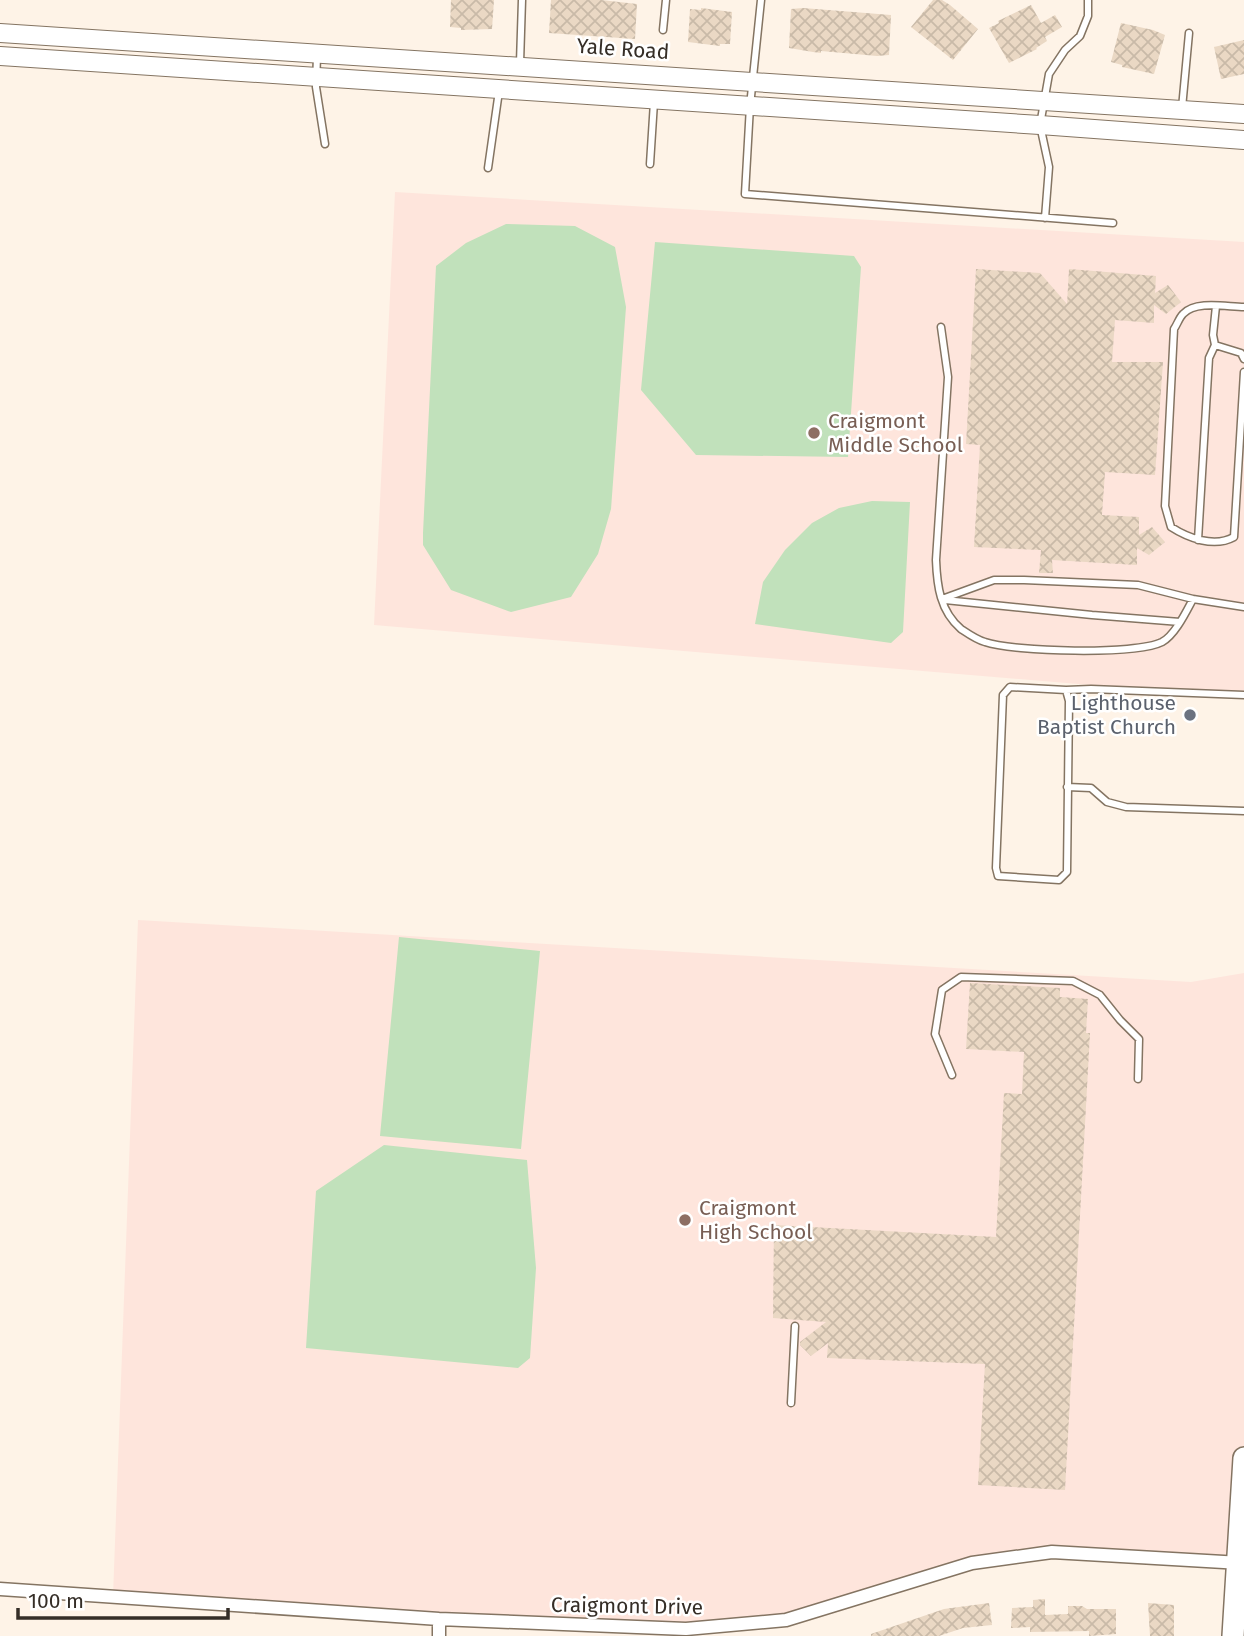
<svg xmlns="http://www.w3.org/2000/svg" width="1244" height="1636" viewBox="0 0 1244 1636" font-family="'Fira Sans',sans-serif">
<defs>
<pattern id="building-cross-hatch" width="8" height="8" patternUnits="userSpaceOnUse" patternTransform="scale(1.75)"><rect width="8" height="8" fill="#ead8c4"/><path d="M0 0l8 8M0 8l8-8" fill="none" stroke="#c9baa8"/></pattern>
</defs>
<rect width="100%" height="100%" fill="#fef3e7"/>
<path fill="#fee5dc" d="M395,192l849,50v456l-870,-73z
M138,920l1053,62 53,-9v485l-7,105 -185,-11 -80,11 -186,57 -100,9 -573,-33z"/>
<path fill="#c1e1bb" d="M506,224l69,2 40,21 11,60 -15,202 -13,45 -27,43 -60,15 -60,-22 -28,-45v-12l13,-267 30,-23z
M655,242l199,14 7,11 -13,190 -152,-2 -55,-65z
M872,501l38,1 -7,130 -12,11 -136,-19 8,-42 22,-32 27,-27 27,-15z
M399,937l141,14 -19,198 -141,-13z
M384,1145l143,15 9,108 -6,90 -12,10 -212,-20 10,-157z"/>
<path fill="url(#building-cross-hatch)" d="M451,0h43l-2,29 -31,1v-2l-11,-1z
M551,0h50l36,4 -2,35 -86,-6z
M933,0h9l8,5 28,24 -25,31 -42,-33z
M1031,5l10,18 14,-8 7,12 -17,10 2,4 -11,7 1,1 -28,14 -20,-35 10,-5 -1,-2z
M701,8l31,4 -2,32h-10v2l-32,-4 2,-33 11,1z
M803,8l88,7 -2,40 -12,1 -56,-5v2l-8,-1 -24,-4 2,-39z
M1121,23l32,7 12,5 -11,39 -32,-7v-2l-11,-3z
M1244,40v34l-23,5 -7,-32z
M976,269l64,4 27,31 2,-35 87,7 -1,17 13,-8 13,17 -15,12 -12,-9v18l-39,-3 -3,42h51l-8,113 -50,-3 -3,43 37,2v18l13,-8 13,15 -16,13 -12,-7v17l-85,-5 1,13h-14l2,-23 -67,-3 6,-102 -14,-1z
M970,983l90,5v9l28,2 -2,34h4l-25,457 -87,-5 7,-121 -158,-6 1,-15 -17,13 -11,-11v-3l26,-20 -53,-4 1,-93 222,12 8,-144 18,1 2,-42 -58,-3z
M1045,1599v16l23,-1v-8h14l5,3h29v25l-27,2v-5l-59,1v-5l-19,1 1,-20 21,-1v-7z
M989,1603l3,22 -29,3 -24,8h-68v-2l73,-25z
M1148,1603l26,2v31h-24z"/>
<g fill="none" stroke-linecap="round" stroke-linejoin="round">
<defs>
<path id="service" d="M761,0l-11,106 -5,88 368,29
M663,30l3,-30
M317,55l-1,32 9,57
M520,63l2,-63
M1182,108l7,-75
M650,164l4,-62
M488,168l11,-77
M1045,218l4,-51 -9,-42 9,-51 16,-24 15,-14 8,-20v-16
M1216,306l-3,29 2,10 26,8 3,6
M1244,307c-17,0 -48,-7 -61,7 -4,4 -6,11 -9,15l-9,177 6,21c17,11 43,21 63,10l10,-165
M941,327l7,50 -12,183c1,26 4,51 25,69 6,4 16,11 24,13 29,10 151,13 177,0 13,-7 24,-30 31,-43
M1198,540l11,-182 6,-13
M942,599l52,-19h30l114,5 55,14 51,8
M945,600l147,15 88,7
M1010,687l56,3 3,11 -2,171 -8,8 -61,-4 -2,-8 7,-173z
M1066,690l25,-1 153,6
M1067,787l24,1 16,14 19,5 118,4
M952,1075l-17,-41 7,-44 19,-13 112,4 27,14 20,25 19,19 -1,40
M791,1403l4,-77"/>
<path id="minor" d="M0,1589l439,30 247,10 100,-9 186,-57 80,-11 189,11
M439,1636v-17"/>
<path id="secondary" d="M0,33l1244,81
M0,56l1040,69 204,15"/>
<path id="primary" d="M1233,1636l11,-178"/>
</defs>
<use href="#service" stroke="#847462" stroke-width="9"/>
<use href="#minor" stroke="#847462" stroke-width="15"/>
<use href="#secondary" stroke="#847462" stroke-width="20"/>
<use href="#primary" stroke="#847462" stroke-width="24"/>
<use href="#service" stroke="#fff" stroke-width="6"/>
<use href="#minor" stroke="#fff" stroke-width="12"/>
<use href="#secondary" stroke="#fff" stroke-width="18"/>
<use href="#primary" stroke="#fff" stroke-width="21"/>
</g>
<g fill="#8d6e63" stroke="#fff" stroke-width="2.5">
<circle cx="814" cy="433" r="7"/>
<circle cx="685" cy="1220" r="7"/>
</g>
<circle fill="#6b7280" stroke="#fff" stroke-width="2.5" cx="1190" cy="715" r="7"/>
<g text-anchor="middle" dominant-baseline="central" stroke-width="5" stroke-linejoin="round" paint-order="stroke">
<g font-size="21" fill="#352e27" stroke="#fff">
<text transform="translate(623 49) rotate(4)">Yale Road</text>
<text transform="translate(627 1606) rotate(1)">Craigmont Drive</text>
</g>
<g font-size="21" fill="#785e54" stroke="#fff" text-anchor="start">
<text x="828" y="421">Craigmont<tspan x="828" dy="24">Middle School</tspan></text>
<text x="699" y="1208">Craigmont<tspan x="699" dy="24">High School</tspan></text>
</g>
<g font-size="21" fill="#5b616d" stroke="#fff" text-anchor="end">
<text x="1176" y="703">Lighthouse<tspan x="1176" dy="24">Baptist Church</tspan></text>
</g>
</g>
<path d="M18 1608v10h210v-10" fill="none" stroke="#352e27" stroke-width="3.5"/>
<text x="28" y="1608" font-size="21" fill="#352e27" stroke="#ffffff" stroke-width="5" paint-order="stroke">100 m</text>
</svg>
